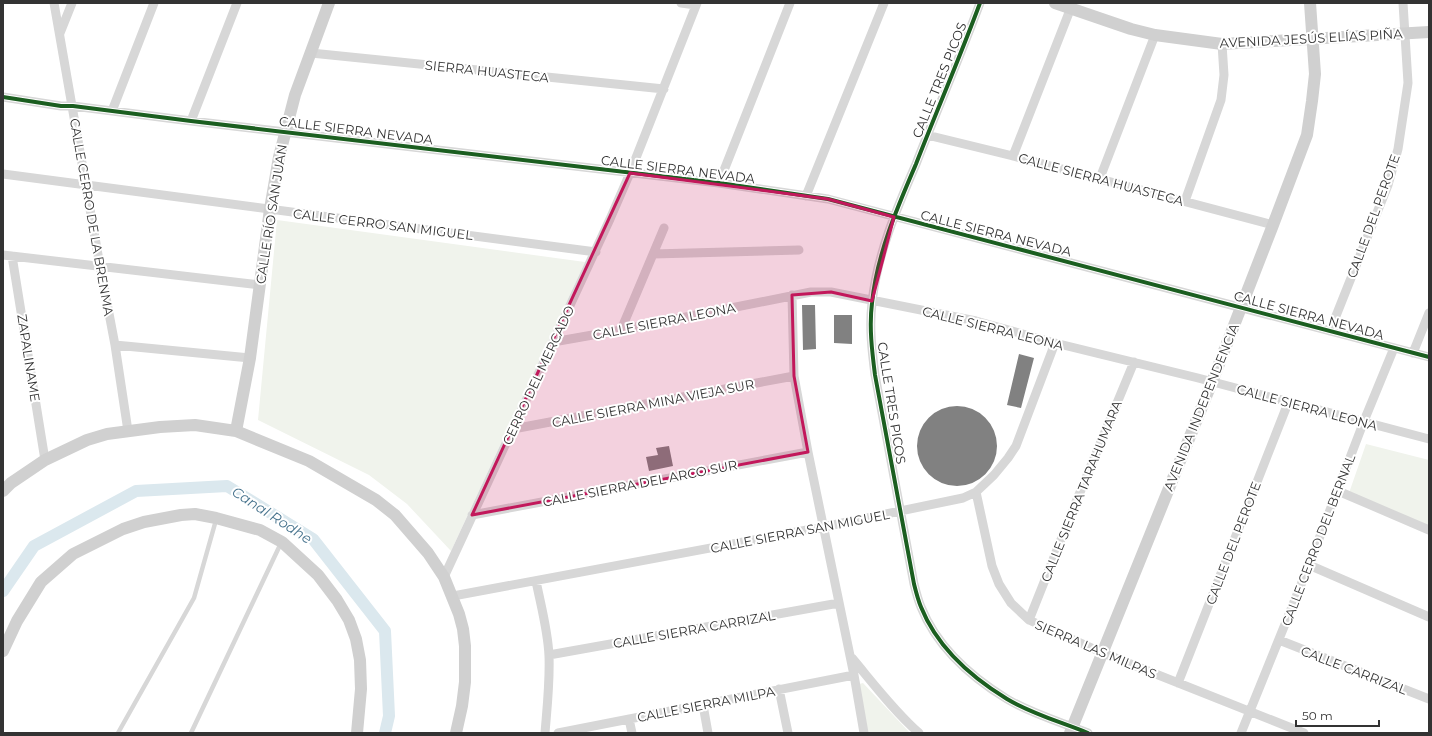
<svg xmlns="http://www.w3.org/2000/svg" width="1432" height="736" viewBox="0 0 1432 736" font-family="Montserrat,sans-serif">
<rect width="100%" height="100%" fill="#fff"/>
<path fill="#f0f3ec" d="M277,220l308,42 -134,289 -44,-47 -38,-29 -111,-55z
M1366,444l63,16v66l-80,-33z
M863,683l47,50h-42l-9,-49z"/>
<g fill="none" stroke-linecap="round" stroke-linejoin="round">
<path stroke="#dbe8ee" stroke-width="12" d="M3,591l31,-45 102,-55 91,-5 86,53 72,92 4,85 -4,17"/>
</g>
<path fill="#818181" d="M802,305h13l1,44 -13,1z
M834,315h18v29l-18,-1z
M1019,354l15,4 -13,50 -14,-3z
M917 446a40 40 0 1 1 80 0a40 40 0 1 1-80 0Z
M669,446l4,20 -24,5 -3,-14 12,-2 -2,-7z"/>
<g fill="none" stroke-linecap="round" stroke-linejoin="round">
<path stroke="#d7d7d7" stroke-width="4.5" d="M118,733l76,-135 22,-78
M191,733l90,-190"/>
<path stroke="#d7d7d7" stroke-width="9" d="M54,3l46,263 15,79 13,86
M681,3l15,2
M980,3c-20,54 -43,107 -64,161 -19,44 -39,90 -44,139 -3,24 0,48 3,72l39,209c2,8 4,16 7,23 16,40 50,70 86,92 25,15 54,23 81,34
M60,33l12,-30
M311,53l353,36
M3,97l58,9h12l118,15 528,62 109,16 601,158
M112,111l42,-108
M191,121l46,-118
M927,135l86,21 260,69
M1013,156l57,-146
M3,174l593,78
M1100,178l55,-143
M719,183l71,-180
M806,196l78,-193
M1185,201l36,-101 3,-25 -2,-31
M653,254l146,-4
M3,255l257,30
M12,256l33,204
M792,295l2,81 14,76 46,223 10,58
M621,330l43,-102
M1330,331l58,-146 10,-36 10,-66 -5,-80
M553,342l68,-12 190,-38h20l145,29 79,22 143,35 231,61
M115,345l135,13
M1413,353l16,-40
M513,429l281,-53
M1338,491l91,39
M976,492l16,74 7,18 12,19 18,17 74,33 201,80
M472,515l336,-63
M1309,565l120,52
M444,577l166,-358 20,-46 67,-170
M536,581c5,25 12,50 13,75 1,26 -2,52 -4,77
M453,596l370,-69 140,-29 13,-6 18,-17 14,-17 8,-12 39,-103
M1029,620l47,-118 58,-140
M1279,640l150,59
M549,655l290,-52
M852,658c21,25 42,53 67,75
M1178,683l110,-280
M779,689l9,44
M703,705l5,28
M629,719l3,14
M558,733l296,-58
M1241,733l68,-168 55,-144 30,-73"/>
<path stroke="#d0d0d0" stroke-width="12" d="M1055,3l76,26 24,6 67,9 207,-12
M236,431l14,-73 20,-149 9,-52 16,-62 34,-92
M3,491l8,-8 34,-23 42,-20 20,-6 53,-7 35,-2 41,6 73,30 67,39 19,15 33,38 16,24 15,37 4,15 2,17v36l-3,24 -6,27
M3,651l14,-30 24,-39 32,-28 50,-25 21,-7 37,-7 14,-1 21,4 44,12 22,12 36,33 19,25 12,20 7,19 4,21 1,29 -4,44
M1070,733l142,-351 61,-157 34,-90 5,-34 3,-27 -5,-71"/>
<defs>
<path id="cycleway" d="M980,3c-20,54 -43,107 -64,161 -19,44 -39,90 -44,139 -3,24 0,48 3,72l39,209c2,8 4,16 7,23 16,40 50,70 86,92 25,15 54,23 81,34
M3,97l58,9h12l118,15 528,62 109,16 601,158"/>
</defs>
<use href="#cycleway" stroke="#fff" stroke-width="6"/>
<use href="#cycleway" stroke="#1b5e20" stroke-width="4"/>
</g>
<path fill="#c2185b" fill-opacity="0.2" stroke="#c2185b" stroke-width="3" stroke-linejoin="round" d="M630,173l198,26 66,18 -22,84 -41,-9 -39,3 2,81 14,76 -336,63z"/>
<g text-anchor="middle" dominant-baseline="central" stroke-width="4" stroke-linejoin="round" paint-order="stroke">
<g font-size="13" fill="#333" stroke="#fff">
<text transform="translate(1311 38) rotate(-3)">AVENIDA JESÚS ELÍAS PIÑA</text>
<text transform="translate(487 71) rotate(6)">SIERRA HUASTECA</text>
<text transform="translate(939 80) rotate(-68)">CALLE TRES PICOS</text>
<text transform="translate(356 130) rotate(7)">CALLE SIERRA NEVADA</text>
<text transform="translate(678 169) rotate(7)">CALLE SIERRA NEVADA</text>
<text transform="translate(1101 179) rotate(15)">CALLE SIERRA HUASTECA</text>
<text transform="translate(271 214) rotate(-81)">CALLE RÍO SAN JUAN</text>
<text transform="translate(1373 216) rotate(-70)">CALLE DEL PEROTE</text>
<text transform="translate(92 217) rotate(80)">CALLE CERRO DE LA BRENMA</text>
<text transform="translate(383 224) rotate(7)">CALLE CERRO SAN MIGUEL</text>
<text transform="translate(996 233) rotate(14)">CALLE SIERRA NEVADA</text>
<text transform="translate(1309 315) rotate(15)">CALLE SIERRA NEVADA</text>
<text transform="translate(664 321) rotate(-11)">CALLE SIERRA LEONA</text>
<text transform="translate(993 328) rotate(14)">CALLE SIERRA LEONA</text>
<text transform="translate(29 358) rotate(81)">ZAPALINAME</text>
<text transform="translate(538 375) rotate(-65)">CERRO DEL MERCADO</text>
<text transform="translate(653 403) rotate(-11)">CALLE SIERRA MINA VIEJA SUR</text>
<text transform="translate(892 403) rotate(81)">CALLE TRES PICOS</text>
<text transform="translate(1201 407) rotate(-68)">AVENIDA INDEPENDENCIA</text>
<text transform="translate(1307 407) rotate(15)">CALLE SIERRA LEONA</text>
<text transform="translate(640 483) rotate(-11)">CALLE SIERRA DEL ARCO SUR</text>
<text transform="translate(1081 491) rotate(-68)">CALLE SIERRA TARAHUMARA</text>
<text transform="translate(800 531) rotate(-11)">CALLE SIERRA SAN MIGUEL</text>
<text transform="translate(1318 540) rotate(-69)">CALLE CERRO DEL BERNAL</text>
<text transform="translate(1233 543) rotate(-69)">CALLE DEL PEROTE</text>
<text transform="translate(694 629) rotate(-10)">CALLE SIERRA CARRIZAL</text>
<text transform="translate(1096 649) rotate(23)">SIERRA LAS MILPAS</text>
<text transform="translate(1354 670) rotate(21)">CALLE CARRIZAL</text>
<text transform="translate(706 704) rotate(-11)">CALLE SIERRA MILPA</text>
</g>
<g font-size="14" font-style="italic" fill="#48748e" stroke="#fff">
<text transform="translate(272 515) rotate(33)">Canal Rodhe</text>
</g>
</g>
<rect width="1432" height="736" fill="none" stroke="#333333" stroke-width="8"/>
<path d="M1296 720v6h83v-6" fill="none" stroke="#333333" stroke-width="2"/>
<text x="1302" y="720" font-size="12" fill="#333333" stroke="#ffffff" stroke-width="3" paint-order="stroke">50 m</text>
</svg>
